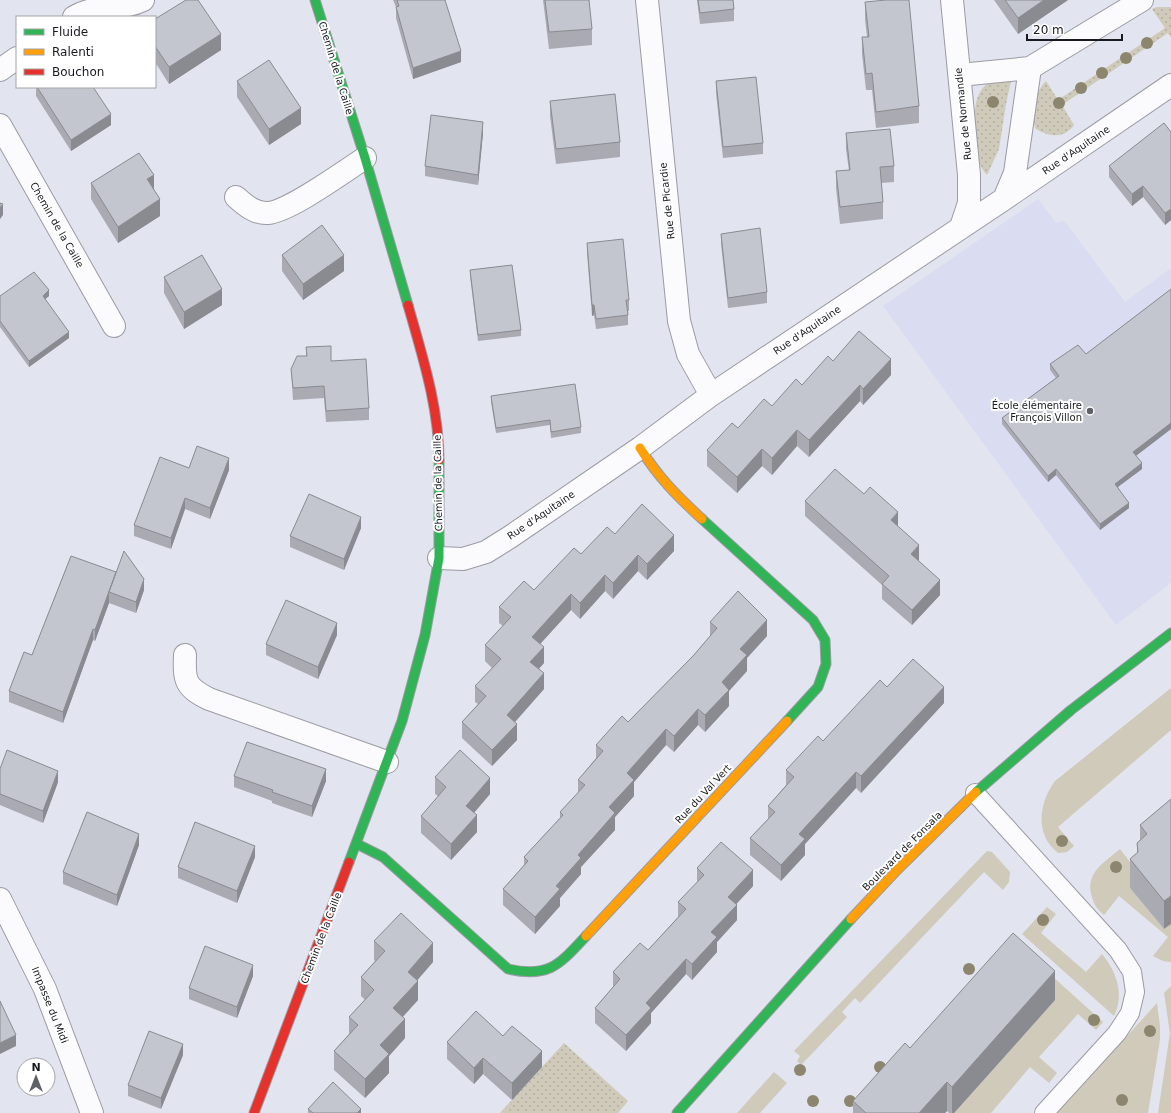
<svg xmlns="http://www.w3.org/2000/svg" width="1171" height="1113" viewBox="0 0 1171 1113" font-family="'DejaVu Sans',sans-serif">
<defs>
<pattern id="park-dots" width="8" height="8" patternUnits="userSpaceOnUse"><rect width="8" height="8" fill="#cfcaba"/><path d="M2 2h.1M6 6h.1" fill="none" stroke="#b1ada0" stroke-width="1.8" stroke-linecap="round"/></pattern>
</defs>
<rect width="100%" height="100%" fill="#e2e4ef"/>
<path fill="#daddf1" d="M1038,199l18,24 7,-2 3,2 59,79 46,-34v315l-55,42 -233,-319z"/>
<path fill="#cfcaba" d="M1171,688v42l-113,97 16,19 -7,6 -9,1c-24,-19 -19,-50 -3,-72z
M1120,849l17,22 -7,17 34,41 7,-5v38l-8,-1 -10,-5 15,-19 -49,-41 -15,19c-7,-6 -10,-10 -12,-18 -8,-24 13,-35 28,-48z
M987,851l5,1 18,20 -1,10 -6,8 -19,-18 -124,131 -5,-5 -13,14 5,5 -46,48 -4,-4 3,-5 -6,-5z
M1047,907l9,7 -15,19 45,39 16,-18c14,17 23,40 12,62l-92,-82z
M1012,940l91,82 -7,8 -18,-16 -39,43 18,16 -8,10 -19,-16 -39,46h-37l101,-113z
M1171,986v127h-13l12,-80 -6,-40z
M1157,1003l3,23v14l-12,73h-91z
M774,1072l13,11 -27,30h-23z"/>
<path fill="url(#park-dots)" d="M1157,7h14v30l-3,-4 -106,72 12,20c-10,14 -25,12 -38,4 -7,-15 -2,-36 10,-48l12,19 107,-72 -13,-19z
M1003,78l8,3 -5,23 -7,45 -12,26c-10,-10 -10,-23 -11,-37 -2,-24 -5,-56 27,-60z
M564,1043l64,58 -10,12h-118z"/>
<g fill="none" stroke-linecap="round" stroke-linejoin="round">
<defs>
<path id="lane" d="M975,793l143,157 14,22 3,20 -5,21 -13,20 -73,80"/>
<path id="street" d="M647,0l32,321 9,33 23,41
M952,0l17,175v28l-8,24
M74,17c21,-13 48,-6 69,-17
M0,70l17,-12
M960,75l70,-7 112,-68
M0,125l114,201
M236,197c9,8 19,17 32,16 22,-2 75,-41 97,-55
M1004,199l11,-26 15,-105
M439,558l24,1 23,-7 24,-15 130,-89 71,-53 293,-196 167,-114
M185,655c-1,26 0,32 24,44l178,63
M0,899l45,90 47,124"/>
<path id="fast" d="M315,0l50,158 43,147
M702,519l111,101 12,20 1,24 -8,23 -31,34
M976,792l95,-82 100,-77
M357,844l26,13 125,112c41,9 51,-4 78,-33
M349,862l53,-141 23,-86 14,-77v-98
M677,1113l174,-194"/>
<path id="slow" d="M640,448c18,29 37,48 62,71
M851,919l46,-49 79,-78
M586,936l201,-215"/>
<path id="jam" d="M408,305c14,50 31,102 31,155
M254,1113l95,-251"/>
</defs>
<use href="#lane" stroke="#9a9ba4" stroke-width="20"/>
<use href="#street" stroke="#9a9ba4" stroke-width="24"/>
<use href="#fast" stroke="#9a9ba4" stroke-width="11"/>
<use href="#slow" stroke="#9a9ba4" stroke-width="11"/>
<use href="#jam" stroke="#9a9ba4" stroke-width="11"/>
<use href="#lane" stroke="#fbfbfd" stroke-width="18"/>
<use href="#street" stroke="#fbfbfd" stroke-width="22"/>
<use href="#fast" stroke="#30b455" stroke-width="9"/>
<use href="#slow" stroke="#ff9f0a" stroke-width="9"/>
<use href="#jam" stroke="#e5322d" stroke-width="9"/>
</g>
<g fill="#8d866e">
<circle cx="1147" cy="43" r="6"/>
<circle cx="1126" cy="58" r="6"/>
<circle cx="1102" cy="73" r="6"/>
<circle cx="1081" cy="88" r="6"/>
<circle cx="993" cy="102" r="6"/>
<circle cx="1059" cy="103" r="6"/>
<circle cx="1062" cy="841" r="6"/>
<circle cx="1116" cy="867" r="6"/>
<circle cx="1043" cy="920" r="6"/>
<circle cx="969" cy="969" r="6"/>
<circle cx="1094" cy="1020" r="6"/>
<circle cx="1150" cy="1031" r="6"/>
<circle cx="880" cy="1067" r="6"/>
<circle cx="800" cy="1070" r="6"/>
<circle cx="1122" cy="1100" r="6"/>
<circle cx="813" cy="1101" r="6"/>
<circle cx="850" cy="1101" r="6"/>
</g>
<path fill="#a9aab2" d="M393,0h52l16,62 -48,17 -17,-61v-11z
M543,0h46l3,29v16l-43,4z
M697,0h36l1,9v12l-34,3z
M994,0h74l-50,34z
M865,2l54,104v17l-43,5 -4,-38h-6l-4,-36v-17h5l-2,-18z
M155,19l66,31 -52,34 -14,-22z
M237,81l64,43 -32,21 -32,-48z
M716,81l47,62v11l-40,4 -7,-65z
M36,87h57l18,38 -40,26 -35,-55z
M550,101l70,41v15l-64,7 -6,-48z
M1171,132v88l-6,5 -22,-28 -11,9 -23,-29v-11z
M483,133l-5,52 -53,-9v-10z
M846,133l48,33v16l-13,1 2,19v17l-43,5 -4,-36v-17h13l-3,-22z
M91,183l63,6 6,27 -42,27 -27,-44z
M721,234l46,58v11l-39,5 -7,-64z
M587,243l42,57v11h-1v14l-32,4 -2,-14 -2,1 -5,-63z
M282,255l62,16 -41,29 -21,-29z
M470,270l51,60v6l-43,5 -8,-65z
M164,277l58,28 -38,24 -20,-36z
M1171,289v140l-35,27 6,13 -24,18 11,21 -29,22 -44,-55 -8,7 -46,-58v-6l54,-40 -6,-8v-6l36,-10z
M0,296h49l-4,3 24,39 -40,29 -29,-40z
M306,347l25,14 38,47v12l-43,2 -2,-24 -31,2 -2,-31 15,-13z
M833,361l58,14 -28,30 -3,-4 -51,56 -12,-11 -25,29 -10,-9 -25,27 -30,-27v-16l31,-22 34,-22 30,-21z
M491,396l90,31v6l-30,5 -1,-13 -54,8 -5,-31z
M189,468l40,2 -19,49 -25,-10 -14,40 -37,-13v-11z
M805,501l93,26 42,68 -28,30 -30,-26v-14l-77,-69z
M361,528l-17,42 -54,-23v-11z
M615,534l59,17 -27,29 -9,-9 -25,28 -8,-8 -25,28 -9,-9 -31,34 4,19 -5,6 5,20 -29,33 2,18 -25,26 -30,-28v-16l16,-18 -3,-2v-16l17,-18 -7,-7v-16l18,-19 -4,-3v-16l35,-17 47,-36z
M71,556l73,34 -8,23 -27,-10 -14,38 -2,-1 -30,83 -54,-21v-11l23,-36z
M710,622l57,14 -20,22v13l-18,20v15l-24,26 -7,-7 -24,27 -8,-7 -32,37v14l-19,21v13l-34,37v7l-21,24v8l-25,28 -32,-29v-16l21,-24v-8l36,-39v-6l18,-19v-13l18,-22v-13l32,-23 65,-66 17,-20z
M337,635l-19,44 -52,-24v-11z
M887,687l57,16 -83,90 -5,-5 -51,56v11l-24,26 -31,-26v-17l18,-19v-13l18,-21v-15l37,-29z
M0,769l58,13 -15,41 -43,-18z
M234,776l92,5 -14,36 -40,-14v-2l-38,-14z
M435,777l55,17 -16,19 3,19 -26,28 -30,-27v-17l17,-20 -3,-2z
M1171,799l-7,130 -34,-41v-29l7,-6v-10l3,-3v-15z
M139,845l-22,61 -54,-22v-12z
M255,857l-18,46 -59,-25v-11z
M697,868l56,18 -17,18 1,16 -20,22v10l-25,28 -6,-6 -35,39v10l-25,28 -31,-28v-15l18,-21v-15l35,-22 30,-33v-15l19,-19z
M374,941l59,21 -16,18 1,20 -15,17 2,21 -16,18v17l-24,25 -31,-28v-19l15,-17v-17l16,-17 -4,-4v-19l14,-16 -1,-1z
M253,976l-16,42 -48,-19v-11z
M1055,1000l-101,113h-5l-2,-2 -2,2h-92v-12l57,-53z
M503,1036l39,31 -30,33 -29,-26 -9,10 -27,-25v-17z
M183,1055l-22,54 -33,-13v-11z
M308,1109l53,4h-53z"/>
<path fill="#898b91" d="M1044,0h24l-50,34v-16z
M221,34v16l-52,34v-17z
M461,51v11l-48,17v-11z
M301,108v16l-32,21v-16z
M111,114v11l-40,26v-11z
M483,122v11l-5,52v-10z
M154,175v16l-7,-12z
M1143,186v11l-11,9v-12z
M160,199v17l-42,27v-16z
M3,204v11l-3,4v-11z
M1171,209v11l-6,5v-12z
M344,255v16l-41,29v-16z
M222,289v16l-38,24v-17z
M49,290v6l-6,5v-5z
M592,305h2v10l-2,1z
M69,332v6l-40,29v-6z
M891,359v16l-28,30v-16z
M860,385v16l-51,56v-17z
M1171,423v6l-38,29v-6z
M797,430v16l-25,29v-17z
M762,449v17l-25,27v-16z
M229,458v12l-19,49v-11z
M1142,463v6l-27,20v-5z
M1056,469v6l-8,7v-6z
M185,498v11l-14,40v-11z
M1129,503v5l-29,22v-6z
M898,512v15l-7,-7z
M361,517v11l-17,42v-11z
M674,535v16l-27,29v-16z
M919,545v15l-8,9v-15z
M638,555v16l-25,28v-16z
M116,572l-7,20v11l-14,38v-11z
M605,575v16l-25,28v-16z
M144,579v11l-8,23v-11z
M940,580v15l-28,30v-15z
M571,594v16l-39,43v-16z
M767,620v16l-20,22v13l-18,20v15l-24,26v-17l17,-33 18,-33z
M337,623v12l-19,44v-12z
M93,629v11l-30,83v-11z
M544,647v16l-14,15v-16z
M544,673v16l-37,42v-16z
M944,687v16l-83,90v-17z
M698,709v16l-24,27v-16z
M517,724v16l-25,26v-16z
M666,729v16l-32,37v14l-19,21v13l-34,37v7l-21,24v8l-25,28v-17l43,-62 31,-48 18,-34z
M326,769v12l-14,36v-11z
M58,771v11l-15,41v-12z
M856,772v16l-51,56v11l-24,26v-16l18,-31z
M490,778v16l-24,28v-16z
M477,815v17l-26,28v-16z
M139,834v11l-22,61v-11z
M255,846v11l-18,46v-12z
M753,870v16l-25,27v-16z
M1171,896v28l-7,5v-28z
M737,905v15l-20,22v10l-25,28v-16l19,-32z
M433,943v19l-25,29v-19z
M686,959v15l-35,39v10l-25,28v-16l20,-32z
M253,965v11l-16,42v-11z
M1055,971v29l-101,113h-2v-26z
M418,981v19l-25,27v-19z
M405,1019v19l-16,18v17l-24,25v-19l15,-34z
M16,1035v11l-16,8v-11z
M183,1044v11l-22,54v-11z
M542,1051v16l-30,33v-17z
M483,1058v16l-9,10v-16z
M947,1082v29l-2,2h-26z
M361,1109v4h-4z"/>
<path fill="#c4c6cf" stroke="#898b91" d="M186,0h12l23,34 -52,33 -14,-21v-27z
M397,0h48l16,51 -48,17 -17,-61 3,-1z
M545,0h44l3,29 -43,3z
M698,0h35l1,9 -34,4z
M886,0h23l10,106 -43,6 -4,-39 -6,1 -4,-37h7l-4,-35z
M1005,0h39l-26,18z
M269,60l32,48 -32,21 -32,-48z
M756,77l7,66 -40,4 -7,-66z
M37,87h56l18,27 -40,26z
M615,94l5,48 -64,7 -6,-48z
M431,115l52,7 -5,53 -53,-9z
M1164,123l7,9v77l-6,4 -22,-27 -11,8 -23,-28z
M890,129l4,37 -14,1 3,35 -43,5 -4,-36 14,-1 -4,-37z
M139,153l15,22 -7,4 13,20 -42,28 -27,-44z
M0,203l3,1 -3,4z
M322,225l22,30 -41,29 -21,-29z
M760,228l7,64 -39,6 -7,-64z
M623,239l6,61h-3l2,15 -32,4 -2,-14h-2l-5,-62z
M202,255l20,34 -38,23 -20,-35z
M512,265l9,65 -43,5 -8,-65z
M34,272l15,18 -6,6 26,36 -40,29 -29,-40v-25z
M1171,289v134l-38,29 9,11 -27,21 14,19 -29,21 -44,-55 -8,7 -46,-58 57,-42 -9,-12 28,-19 8,9z
M859,331l32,28 -28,30 -3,-4 -51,55 -12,-10 -25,28 -10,-9 -25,28 -30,-27 25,-27 6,5 26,-29 8,7 24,-27 6,6 26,-29 5,5z
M331,346v15l35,-2 3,49 -43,3 -2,-25 -31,2 -2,-19 6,-13h10l-1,-9z
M575,384l6,43 -30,5 -1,-12 -54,8 -5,-32z
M197,446l32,12 -19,50 -25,-10 -14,40 -37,-13 26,-68 29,11z
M835,469l29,25 6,-7 28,25 -7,8 28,25 -8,9 29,26 -28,30 -30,-26 7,-8 -84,-75z
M309,494l52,23 -17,42 -54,-23z
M642,504l32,31 -27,29 -9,-9 -25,28 -8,-8 -25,28 -9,-9 -39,43 12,10 -14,15 14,11 -37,42 10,9 -25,26 -30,-28 24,-26 -11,-10 26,-27 -16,-14 26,-28 -12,-10 25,-26 10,9 40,-42 7,6 26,-27 8,7z
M124,551l20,28 -8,23 -27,-10z
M71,556l45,16 -21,58 -2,-1 -30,83 -54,-21 15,-39 8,3z
M738,591l29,29 -27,29 7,6 -25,27 7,8 -24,25 -7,-6 -24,27 -8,-7 -39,44 7,7 -25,27 6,6 -37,42 3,3 -25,28 4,3 -25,28 -32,-28 25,-28 -4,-4 39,-42 -3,-3 25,-27 -7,-5 25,-29 -7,-6 26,-29 6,6 65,-66 24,-28 -7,-6z
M286,600l51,23 -19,44 -52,-23z
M913,659l31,28 -83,89 -5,-4 -57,62 6,5 -24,26 -31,-27 25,-26 -7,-6 26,-29 -8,-7 32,-34 5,5 57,-61 7,7z
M247,742l79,27 -14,37 -40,-14 1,-2 -39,-14z
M7,750l51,21 -15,40 -43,-17v-25z
M460,750l30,28 -24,28 11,9 -26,29 -30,-28 25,-29 -11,-10z
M1171,799v97l-7,5 -34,-42 8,-7 -1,-9 10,-9 -7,-9z
M87,812l52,22 -22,61 -54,-23z
M195,822l60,24 -18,45 -59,-24z
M721,842l32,28 -25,27 9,8 -26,27 6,5 -25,27 -6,-5 -40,44 5,5 -25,27 -31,-27 25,-29 -7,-7 27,-29 8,7 38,-41 -8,-7 26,-27 -7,-7z
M401,913l32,30 -25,29 10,9 -25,27 12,11 -25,26 9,9 -24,25 -31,-28 24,-26 -9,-8 25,-27 -13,-13 24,-26 -11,-10z
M1013,933l42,38 -103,116 -5,-5 -28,31h-53l-13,-12 52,-58 5,5z
M205,946l48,19 -16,42 -48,-19z
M0,1001l16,34 -16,8z
M476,1011l27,25 9,-10 30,25 -30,32 -29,-25 -9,10 -27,-26z
M149,1031l34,13 -22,54 -33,-13z
M333,1082l28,27 -4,4h-44l-5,-4z"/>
<circle fill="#5f6168" stroke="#fff" stroke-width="1.5" cx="1090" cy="411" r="4"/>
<g text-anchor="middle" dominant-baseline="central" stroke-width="4" stroke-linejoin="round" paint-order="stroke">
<g font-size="10" fill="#181a20" stroke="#fff">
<text transform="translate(336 68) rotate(73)">Chemin de la Caille</text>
<text transform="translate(963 114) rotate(-96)">Rue de Normandie</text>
<text transform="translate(1076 150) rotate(-34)">Rue d'Aquitaine</text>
<text transform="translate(667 201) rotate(-96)">Rue de Picardie</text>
<text transform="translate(57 225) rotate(60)">Chemin de la Caille</text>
<text transform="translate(807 330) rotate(-34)">Rue d'Aquitaine</text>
<text transform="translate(438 483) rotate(-91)">Chemin de la Caille</text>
<text transform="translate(541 515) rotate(-34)">Rue d'Aquitaine</text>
<text transform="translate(703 794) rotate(-47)">Rue du Val Vert</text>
<text transform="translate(902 851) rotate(-45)">Boulevard de Fonsala</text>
<text transform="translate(321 938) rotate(-69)">Chemin de la Caille</text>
<text transform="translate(50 1005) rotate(68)">Impasse du Midi</text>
</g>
<g font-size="10" fill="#181a20" stroke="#fff" text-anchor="end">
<text x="1082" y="405">École élémentaire<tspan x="1082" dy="12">François Villon</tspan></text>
</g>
</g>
<rect x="16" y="16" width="140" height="72" fill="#ffffff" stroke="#a3a3a6"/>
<rect x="24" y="29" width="20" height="6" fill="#30b455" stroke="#a3a3a6"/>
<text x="52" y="36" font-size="12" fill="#181a20">Fluide</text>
<rect x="24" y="49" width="20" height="6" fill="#ff9f0a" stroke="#a3a3a6"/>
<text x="52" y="56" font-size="12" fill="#181a20">Ralenti</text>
<rect x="24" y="69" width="20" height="6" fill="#e5322d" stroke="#a3a3a6"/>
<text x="52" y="76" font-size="12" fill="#181a20">Bouchon</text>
<g transform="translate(36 1077)"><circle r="19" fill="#ffffff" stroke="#a3a3a6"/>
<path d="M0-3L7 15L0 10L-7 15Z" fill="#5f6168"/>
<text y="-6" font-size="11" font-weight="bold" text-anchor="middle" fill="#181a20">N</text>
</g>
<path d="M1027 34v6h95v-6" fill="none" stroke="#181a20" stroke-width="2"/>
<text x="1033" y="34" font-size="12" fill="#181a20" stroke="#ffffff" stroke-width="3" paint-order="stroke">20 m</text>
</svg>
